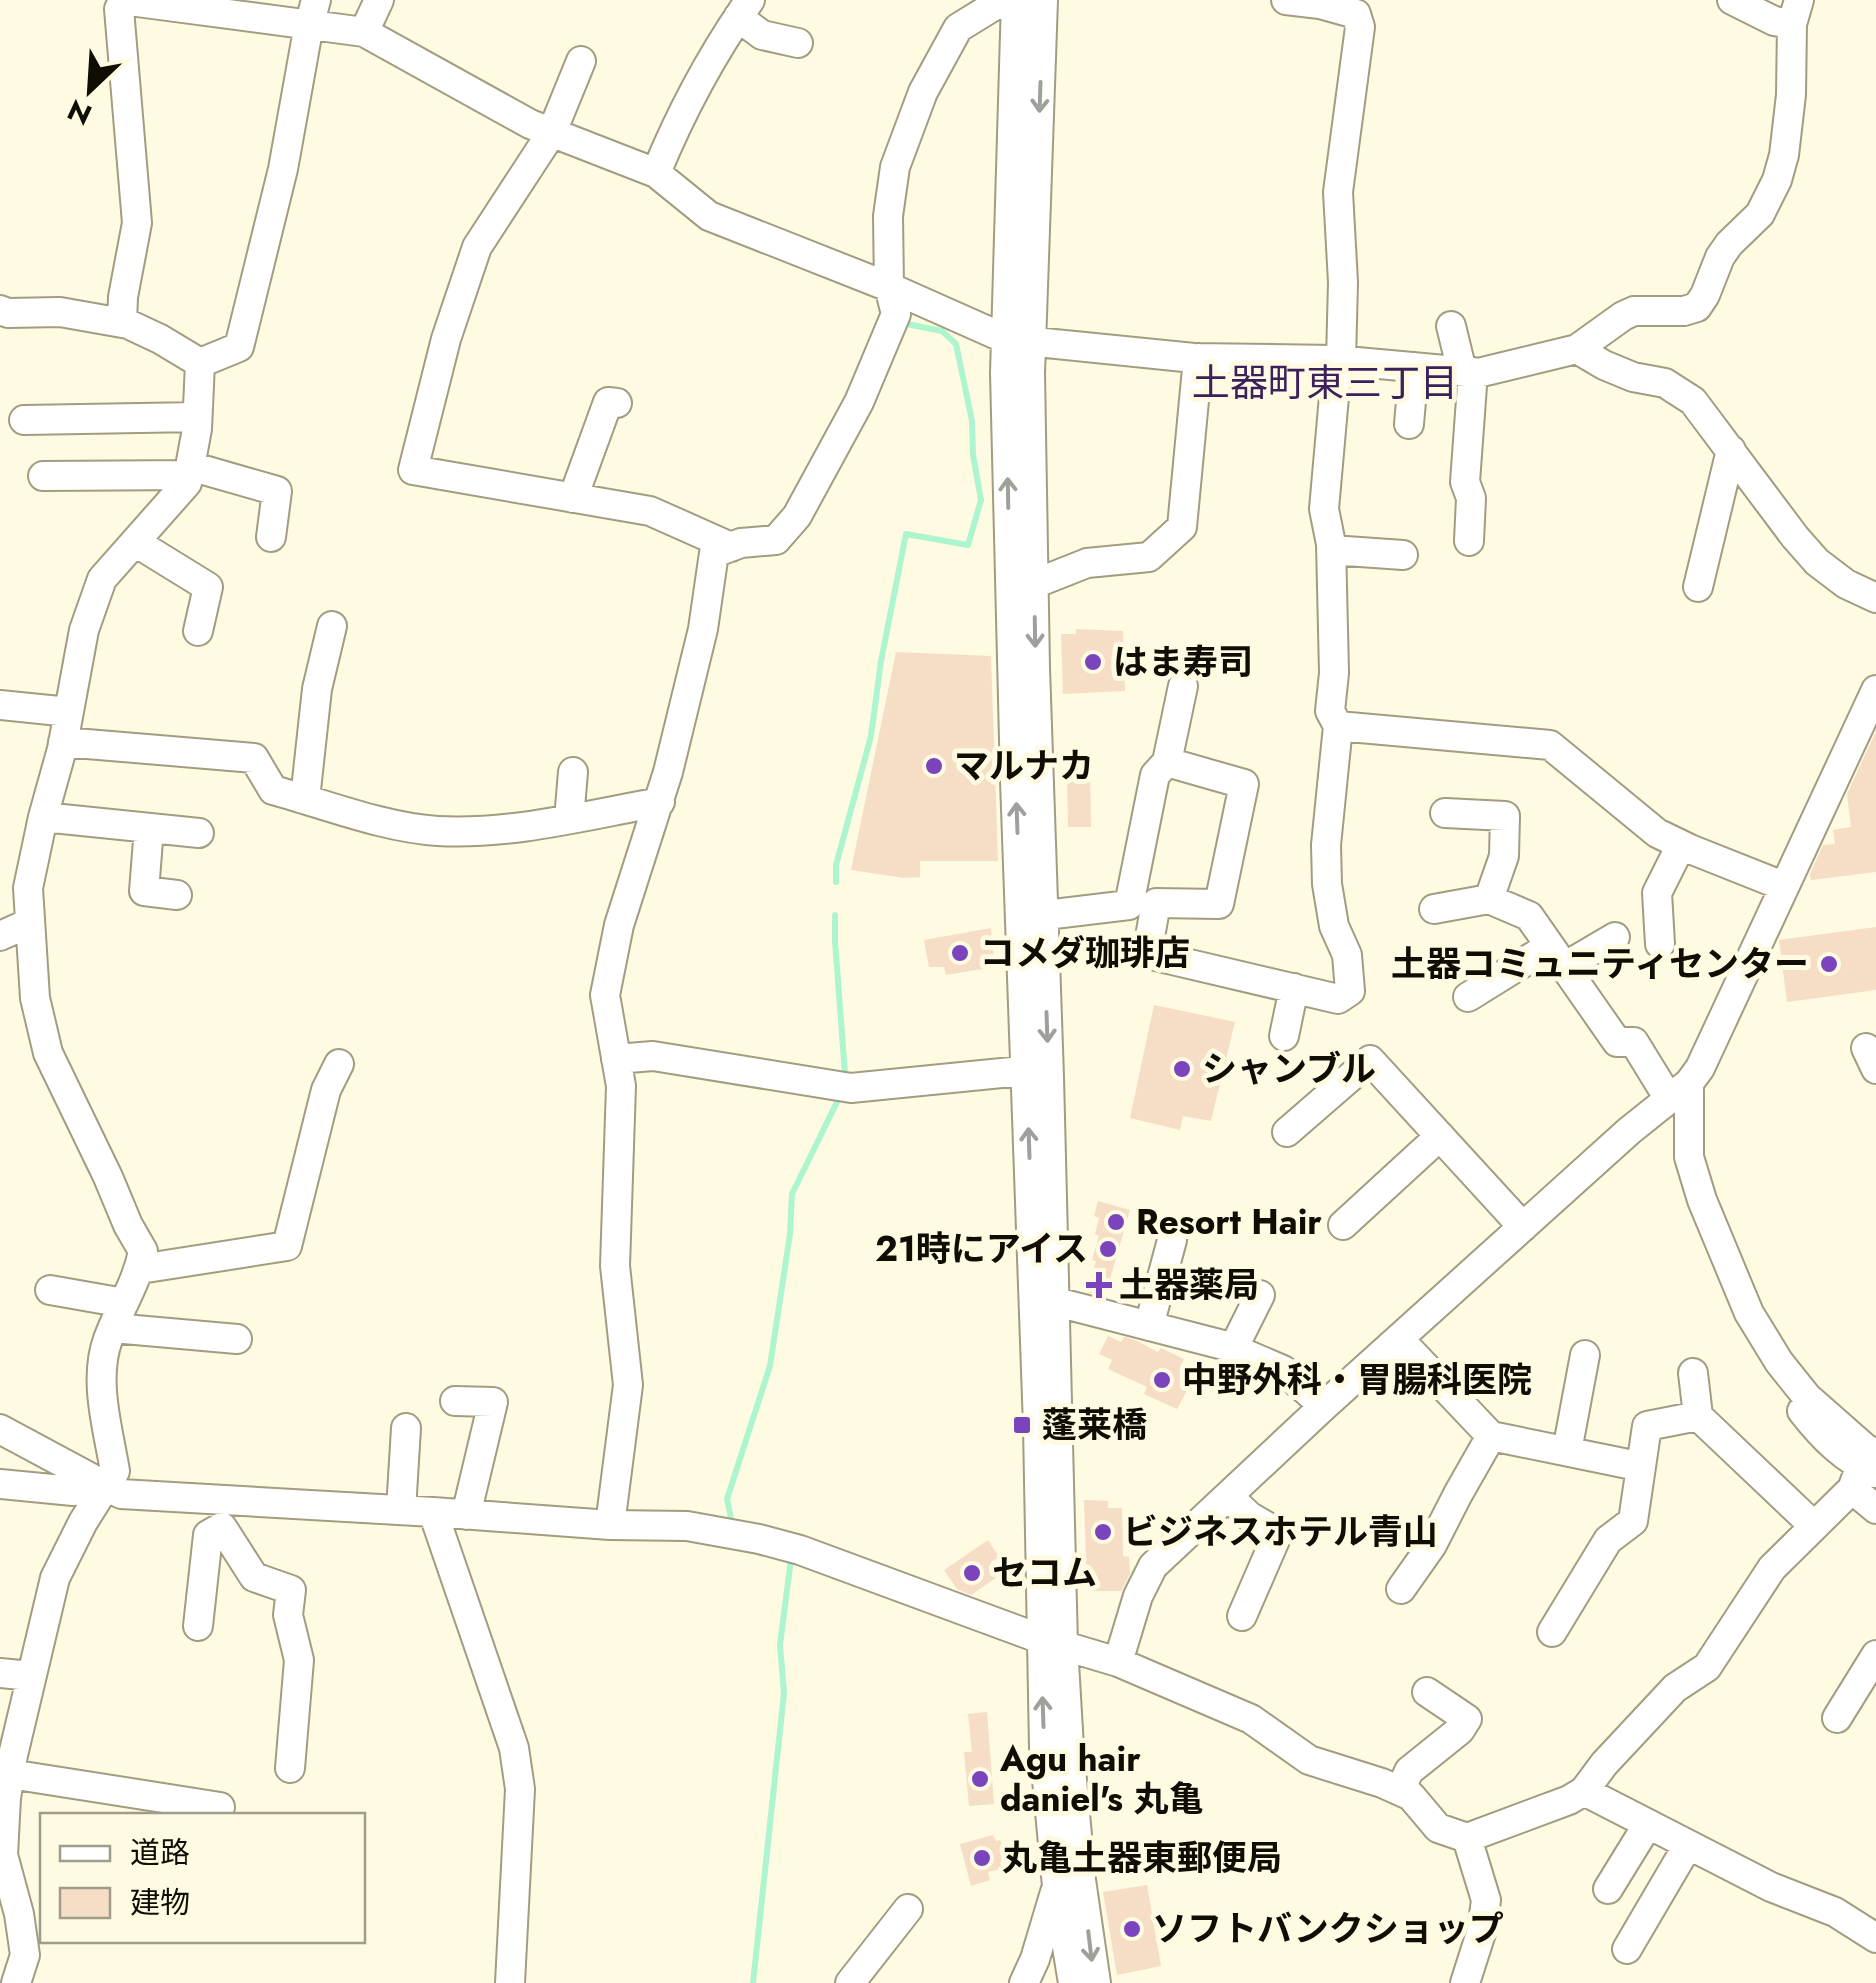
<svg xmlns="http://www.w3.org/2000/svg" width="1876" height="1983" viewBox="0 0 1876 1983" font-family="Jost,'Noto Sans JP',sans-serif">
<rect width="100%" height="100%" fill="#fffae2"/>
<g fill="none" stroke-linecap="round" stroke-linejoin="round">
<path stroke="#acf5ce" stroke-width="6" d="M836,882v-17l35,-129 10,-75 25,-127 62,11 13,-45 -8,-45 -1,-34 -16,-77 -14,-13 -35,-7
M835,915v26l10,133
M736,1523h-4l-5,-24 43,-133 20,-132 2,-40 45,-92
M753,1983l31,-290 -4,-48 11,-86"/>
</g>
<path fill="#f5ddc6" d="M1076,629l47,2 2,60 -62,3 -2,-60h15z
M896,652l95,4 7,205h-78v16l-16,1 -53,-8z
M1876,731v141l-65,8 -1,-6 13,-29 12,-1 -2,-14 18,-3 -4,-33z
M1090,774l1,53h-23l-1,-52z
M1876,927v63l-89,12 -8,-62z
M991,928l4,39 -49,8 -2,-8h-15l-5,-27z
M1154,1005l81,17 -24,99 -28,-5 -3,14 -50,-12z
M1098,1201l32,9 -25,86 -18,-4 9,-31 -4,-1 7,-24 -4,-2 4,-16 -5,-2z
M1108,1336l13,6 3,-5 11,3 23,12 3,-4 23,11 -3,6 16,7 -20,37 -33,-15 3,-7 -39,-18 4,-9 -13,-6z
M1084,1500l24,1v7h14l1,48 6,1 1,17 -9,17h-34z
M988,1540l11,17 -8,5 9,13 -29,20 -14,-6 -13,-19z
M987,1712l7,92 -25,2 -5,-54h8l-4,-38z
M993,1835l3,6 4,-1 6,19 -6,3 2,7 -14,3 2,8 -19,6 -11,-42z
M1147,1885l14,81 -44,9 -14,-83z"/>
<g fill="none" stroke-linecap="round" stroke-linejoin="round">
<defs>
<path id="minor" d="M122,0l242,32 166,92 126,49 53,43 180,71 117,52 188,19 141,2 143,13 99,-24 46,-33 11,-5h50l13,-4 8,-12 15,-38 9,-13 31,-30 17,-34 7,-25 7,-60 1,-71 7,-24
M1016,0l-11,373 10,407 23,646 6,322 13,138 16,97
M1043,0l-13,373 5,295 14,409 14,569 6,101 12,133 15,103
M1286,0l34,4 36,10 4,13 -22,165 5,90 -2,78 -5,14 -12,135 7,35 3,129 -4,38 8,15
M1732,0l42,21 18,3
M738,17l24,18 36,8
M364,32l15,-32
M581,61l-29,71 -75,115 -31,92 -33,131 237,41 81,36
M656,173c25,-61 56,-119 94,-173
M0,310l8,3 52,-1 68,12 32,15 40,24
M122,323l1,-26 14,-74 -18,-214 4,-8
M1451,326l11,45
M1577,349l27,16 29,12 32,6 28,18 102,136 22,25 29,22 30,14
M200,363l39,-16 44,-178 25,-139 8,-30
M24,420l173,-3
M1409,424l5,-57
M190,466l87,25 -6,46
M43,476l146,-1
M573,498l35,-96 9,1
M1469,541l2,-43 -6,-16 8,-110
M135,542l73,45 -10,44
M1332,550l71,5
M1034,584l53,-21 62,-6 33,-30 16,-169
M1698,587l33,-137
M0,705l69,7
M63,742l191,16 19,32c51,14 112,38 165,41 74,4 149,-16 222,-29
M1167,762l16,-76
M305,799l12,-110 15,-63
M1445,813l60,3 -1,40 -15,43 40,17 88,126h17l35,57
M43,817l156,16
M569,819l4,-47
M149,828l-5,63 33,4
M1434,909l55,-10
M1029,917l100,-12 26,-130 12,-13 77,22 -25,120 -63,-1 -9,51 191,45 12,-8 -3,-36 -13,-29 -7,-42 -1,-39 12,-119 212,19 107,88 33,16 93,37
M0,936l29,-13
M1660,944l-3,-51 24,-48
M1564,967l51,-30
M1468,997l82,-51
M1284,1036l10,-48
M1866,1048l10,21
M616,1059l37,-3 198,32 191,-19
M1689,1083v74l13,43 47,113 30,49 28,35 59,52 10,4
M1287,1132l83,-72 153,167
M1343,1225l97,-89
M140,1269l147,-23 39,-156 13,-26
M50,1290l74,13
M1041,1298l186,48 56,24 41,36
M1149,1326l23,-86
M113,1328l124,11
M1399,1339l92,97 137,28
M1233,1349l27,-54
M1693,1373l5,43 116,110
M455,1401l38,1 -27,113
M1802,1411c21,27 42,48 73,62
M0,1429l121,65 312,18 177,13 77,1 72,13 41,11 241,89 77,23 133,57 58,41 73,23 29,13 27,32 29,10 102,-38 15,-9 20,-27 71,-76 32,-21 65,-99 80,-79 9,-23
M1567,1451l18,-96
M0,1484l73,7 33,-7
M1852,1489l24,20
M1228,1496l21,20 29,17 -36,83
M401,1510l5,-82
M433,1512l81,236 6,41 -10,194
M610,1525l18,-140 -13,-119 6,-180 -16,-91 14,-70 49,-153 35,-143 11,-76 27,-10 35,-3 21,-24 62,-114 37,-88 -7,-27 -1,-71 7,-49 28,-75 35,-64 34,-21 16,-7
M1401,1589l31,-44 26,-51 33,-58
M198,1626l10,-91 14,-8 32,50 37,13 -3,25 11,45 -9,108
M1552,1632l56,-92 25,-19 14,-95 51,-10
M1118,1662l20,-66 15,-30 171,-160 305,-275 60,-48 11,-15 176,-378
M0,1673l31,3
M1837,1718l39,-63
M10,1774l210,33 -6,9
M1400,1791l9,-20 51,-41 7,-11 -40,-27
M1584,1791l187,96 64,25 41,26
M1608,1889l40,-65
M1627,1949l61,-104
M16,1983l9,-28 -6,-41 -16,-59 3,-57 7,-43 42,-177 28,-56 32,-51c-7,-42 -22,-91 -7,-132 11,-30 29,-56 35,-88l-15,-26 -20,-48 -60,-124 -13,-55 -7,-110 15,-71 19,-68 22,-119 18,-51 85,-96 10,-54 3,-66
M850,1983l58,-74
M1024,1983l11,-24 20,-67
M1465,1983l17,-53 4,-30 -19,-62"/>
</defs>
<use href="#minor" stroke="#a29c80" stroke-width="32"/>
<use href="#minor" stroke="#fff" stroke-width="28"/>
</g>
<defs><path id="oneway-shaft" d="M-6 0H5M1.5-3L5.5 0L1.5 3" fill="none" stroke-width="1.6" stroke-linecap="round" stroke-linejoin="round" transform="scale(2.5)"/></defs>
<g stroke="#9f9f9b">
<use href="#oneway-shaft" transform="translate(1040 97) rotate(92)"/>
<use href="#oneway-shaft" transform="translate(1008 493) rotate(-91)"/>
<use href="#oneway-shaft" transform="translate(1035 632) rotate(89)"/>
<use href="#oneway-shaft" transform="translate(1017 818) rotate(-92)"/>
<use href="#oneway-shaft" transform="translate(1047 1027) rotate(88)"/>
<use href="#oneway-shaft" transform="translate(1029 1143) rotate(-92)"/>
<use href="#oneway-shaft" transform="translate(1043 1712) rotate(-92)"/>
<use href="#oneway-shaft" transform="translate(1090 1946) rotate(83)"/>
</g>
<g fill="#7a45bc" stroke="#fffae2" stroke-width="4">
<circle cx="1093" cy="662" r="10"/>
<circle cx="934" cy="766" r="10"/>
<circle cx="960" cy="953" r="10"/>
<circle cx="1829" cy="964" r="10"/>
<circle cx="1182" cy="1069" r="10"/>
<circle cx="1116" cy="1222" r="10"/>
<circle cx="1108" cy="1249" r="10"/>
<path d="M1094 1270h10v10h10v10h-10v10h-10v-10h-10v-10h10z"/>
<circle cx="1162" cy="1380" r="10"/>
<rect x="1012" y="1415" width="20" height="20" rx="5"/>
<circle cx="1103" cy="1532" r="10"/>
<circle cx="972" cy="1573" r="10"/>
<circle cx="980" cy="1779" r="10"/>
<circle cx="982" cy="1858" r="10"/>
<circle cx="1132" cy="1929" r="10"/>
</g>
<g text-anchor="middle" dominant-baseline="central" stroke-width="10" stroke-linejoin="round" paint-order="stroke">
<g font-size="35" font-weight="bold" fill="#100e04" stroke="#fffae2" text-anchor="start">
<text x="1113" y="662">はま寿司</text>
<text x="954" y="766">マルナカ</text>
<text x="980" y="953">コメダ珈琲店</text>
<text x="1809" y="964" text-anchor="end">土器コミュニティセンター</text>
<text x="1202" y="1069">シャンブル</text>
<text x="1136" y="1222">Resort Hair</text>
<text x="1088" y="1249" text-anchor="end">21時にアイス</text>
<text x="1119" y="1285">土器薬局</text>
<text x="1182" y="1380">中野外科・胃腸科医院</text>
<text x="1042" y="1425">蓬莱橋</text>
<text x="1123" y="1532">ビジネスホテル青山</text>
<text x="992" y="1573">セコム</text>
<text x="1000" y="1759">Agu hair<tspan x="1000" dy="40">daniel's 丸亀</tspan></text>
<text x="1002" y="1858">丸亀土器東郵便局</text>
<text x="1152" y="1929">ソフトバンクショップ</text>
</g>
<g font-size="38" fill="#3b215b" stroke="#fffae2">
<text x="1325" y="382">土器町東三丁目</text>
</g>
</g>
<rect x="40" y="1813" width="325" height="130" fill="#fffae2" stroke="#9f9c89" stroke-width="2.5"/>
<rect x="60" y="1846" width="50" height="15" fill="#ffffff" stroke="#9f9c89" stroke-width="2.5"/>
<text x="130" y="1863" font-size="30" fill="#100e04">道路</text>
<rect x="60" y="1888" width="50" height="30" fill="#f5ddc6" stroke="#9f9c89" stroke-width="2.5"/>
<text x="130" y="1913" font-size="30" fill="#100e04">建物</text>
<g transform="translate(90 90) rotate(205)" stroke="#fffae2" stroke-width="8" paint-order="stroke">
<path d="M0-8L18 38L0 25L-18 38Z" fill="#100e04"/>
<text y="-15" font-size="28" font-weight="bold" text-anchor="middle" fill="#100e04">N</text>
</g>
</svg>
